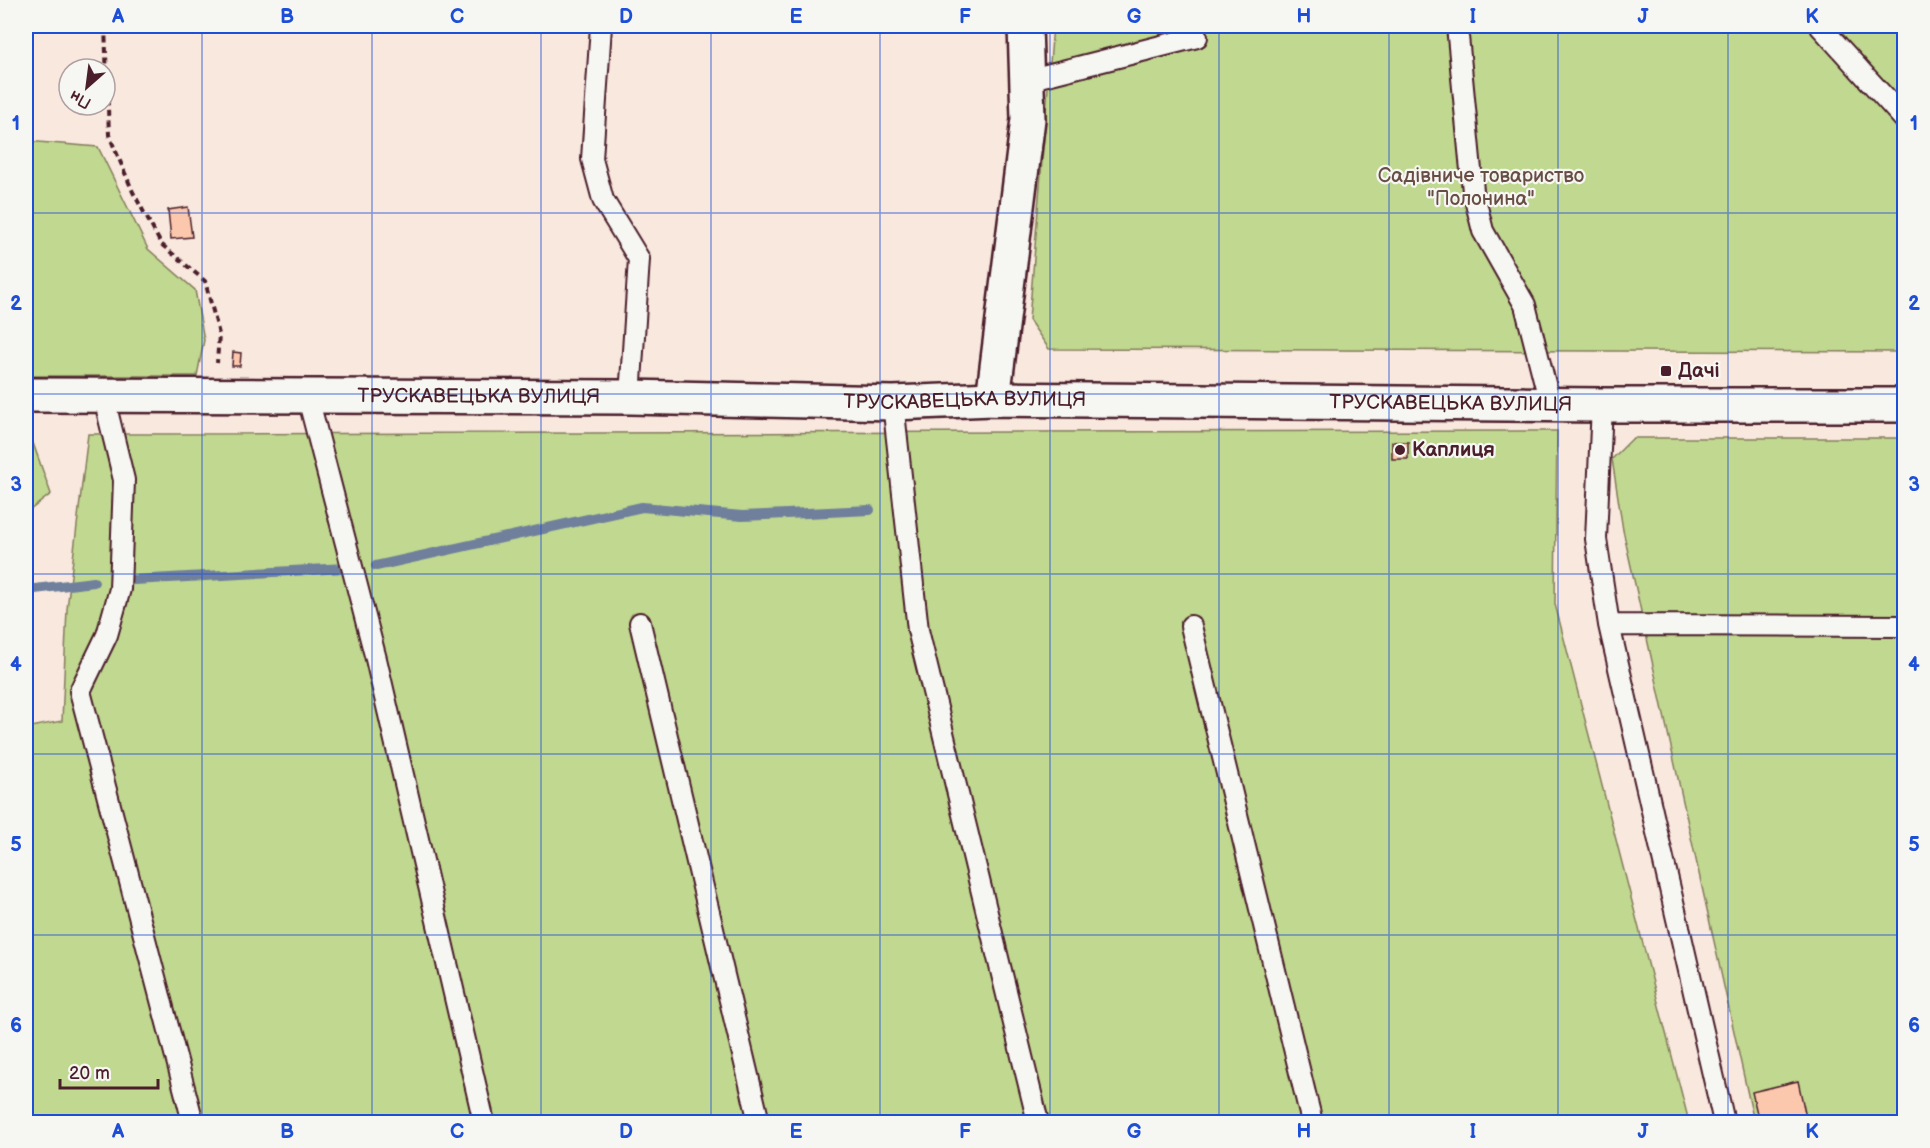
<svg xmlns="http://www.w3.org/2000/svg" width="1930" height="1148" viewBox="0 0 1930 1148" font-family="'Balsamiq Sans',sans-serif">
<rect width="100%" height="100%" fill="#f8e8dd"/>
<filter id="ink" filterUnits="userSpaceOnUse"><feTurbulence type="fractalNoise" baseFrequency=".0167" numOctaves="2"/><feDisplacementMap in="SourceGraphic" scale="12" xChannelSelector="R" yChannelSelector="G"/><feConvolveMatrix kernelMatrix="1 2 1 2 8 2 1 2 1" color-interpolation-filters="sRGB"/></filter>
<g filter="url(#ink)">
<path fill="#c0d88f" stroke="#857c5d" stroke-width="1.5" d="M1053,26h851v326l-855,-3 -20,-29z
M26,141l72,6 50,102 47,41 9,50 -7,36h-171z
M1557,431l-2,173 134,518h-1663v-394l36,-7 5,-112 21,-175z
M1633,438h271v684h-150l-131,-592 -11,-71z
M26,443h7l18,51 -25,19z"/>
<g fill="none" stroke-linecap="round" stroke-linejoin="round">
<path stroke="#6f809c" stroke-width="10" d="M376,566l266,-59 100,9 128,-6
M134,580l211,-12
M26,590l68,-8"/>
</g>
<path fill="#fcc8ad" stroke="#4a1f2b" stroke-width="1.5" d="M188,207l4,30 -21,2 -3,-29z
M233,352l8,1 -1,13h-8z
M1392,442h16v17h-16z
M1798,1081l9,41h-48l-7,-30z"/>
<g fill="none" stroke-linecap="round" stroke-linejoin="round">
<defs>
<path id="lane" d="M601,26l-9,133 11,41 36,59 -9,138
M1457,26l16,165 10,40 42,74 25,98
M1820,26l84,93
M1027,80l170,-43
M103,394l21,86 -4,109 -13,46 -27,56 113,431
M307,394l69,265 108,463
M893,403l25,227 120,492
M1602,405l-6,134 13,86 115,497
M640,623l119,499
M1609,625l295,1
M1191,626l121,496"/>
<path id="street" d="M993,399l35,-280 -3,-93"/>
<g id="secondary">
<path id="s1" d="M26,395l604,2 263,6 100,-4 609,6h302"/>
</g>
</defs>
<use href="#lane" stroke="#4a1f2b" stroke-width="24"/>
<use href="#street" stroke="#4a1f2b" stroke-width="38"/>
<use href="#secondary" stroke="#4a1f2b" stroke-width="38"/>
<path stroke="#4a1f2b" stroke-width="4" stroke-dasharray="6 4.5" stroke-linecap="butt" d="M105,26l4,109 24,57 28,52 44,37 14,53 -2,29"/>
<use href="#lane" stroke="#f6f6f2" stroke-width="20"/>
<use href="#street" stroke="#f6f6f2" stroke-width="33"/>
<use href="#secondary" stroke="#f6f6f2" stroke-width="33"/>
</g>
</g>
<path fill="none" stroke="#1d4ed8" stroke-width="1.5" stroke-opacity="0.55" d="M202,26v1096M372,26v1096M541,26v1096M711,26v1096M880,26v1096M1050,26v1096M1219,26v1096M1389,26v1096M1558,26v1096M1728,26v1096M26,213h1878M26,394h1878M26,574h1878M26,754h1878M26,935h1878"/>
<g fill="#4a1f2b" stroke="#f6f6f2" stroke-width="2">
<rect x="1660" y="365" width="12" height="12" rx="3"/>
<circle cx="1400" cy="450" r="6"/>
</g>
<g text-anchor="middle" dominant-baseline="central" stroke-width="4.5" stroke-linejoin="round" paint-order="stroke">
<g font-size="20" fill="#684d44" stroke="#f6f6f2">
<text x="1481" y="176">Садівниче товариство<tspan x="1481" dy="23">"Полонина"</tspan></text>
</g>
<g font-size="20" font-weight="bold" fill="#4a1f2b" stroke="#f6f6f2" text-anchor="start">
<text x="1678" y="371">Дачі</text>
<text x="1412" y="450">Каплиця</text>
</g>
<g font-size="20" fill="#4a1f2b" stroke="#f6f6f2">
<text stroke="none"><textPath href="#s1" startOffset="453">ТРУСКАВЕЦЬКА ВУЛИЦЯ</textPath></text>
<text stroke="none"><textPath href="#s1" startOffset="939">ТРУСКАВЕЦЬКА ВУЛИЦЯ</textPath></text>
<text stroke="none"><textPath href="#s1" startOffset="1425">ТРУСКАВЕЦЬКА ВУЛИЦЯ</textPath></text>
</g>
</g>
<rect width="1930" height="1148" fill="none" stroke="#f6f6f2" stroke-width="66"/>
<g transform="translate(87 87) rotate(208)"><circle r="28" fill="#f6f6f2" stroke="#b1a0a2" stroke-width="1.5"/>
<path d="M0-4.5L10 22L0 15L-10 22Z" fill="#4a1f2b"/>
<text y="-9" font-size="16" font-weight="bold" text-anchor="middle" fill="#4a1f2b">Пн</text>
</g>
<path d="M60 1079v9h98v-9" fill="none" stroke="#4a1f2b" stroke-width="3"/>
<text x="69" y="1079" font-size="18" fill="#4a1f2b" stroke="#f6f6f2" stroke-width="4.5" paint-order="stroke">20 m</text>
<rect x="33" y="33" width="1864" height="1082" fill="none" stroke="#1d4ed8" stroke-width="2"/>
<g font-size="20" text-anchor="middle" font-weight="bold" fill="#1d4ed8">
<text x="118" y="23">A</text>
<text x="287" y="23">B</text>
<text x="457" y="23">C</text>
<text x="626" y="23">D</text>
<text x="796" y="23">E</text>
<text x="965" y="23">F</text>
<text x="1134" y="23">G</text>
<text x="1304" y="23">H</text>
<text x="1473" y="23">I</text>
<text x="1643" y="23">J</text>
<text x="1812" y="23">K</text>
<text x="16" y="130">1</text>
<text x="1914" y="130">1</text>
<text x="16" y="310">2</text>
<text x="1914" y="310">2</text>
<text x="16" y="491">3</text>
<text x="1914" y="491">3</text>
<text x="16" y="671">4</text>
<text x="1914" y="671">4</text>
<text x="16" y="851">5</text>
<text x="1914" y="851">5</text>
<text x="16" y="1032">6</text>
<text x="1914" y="1032">6</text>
<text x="118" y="1138">A</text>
<text x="287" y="1138">B</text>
<text x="457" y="1138">C</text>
<text x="626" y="1138">D</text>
<text x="796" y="1138">E</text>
<text x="965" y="1138">F</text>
<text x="1134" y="1138">G</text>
<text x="1304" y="1138">H</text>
<text x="1473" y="1138">I</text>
<text x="1643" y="1138">J</text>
<text x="1812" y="1138">K</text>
</g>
</svg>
